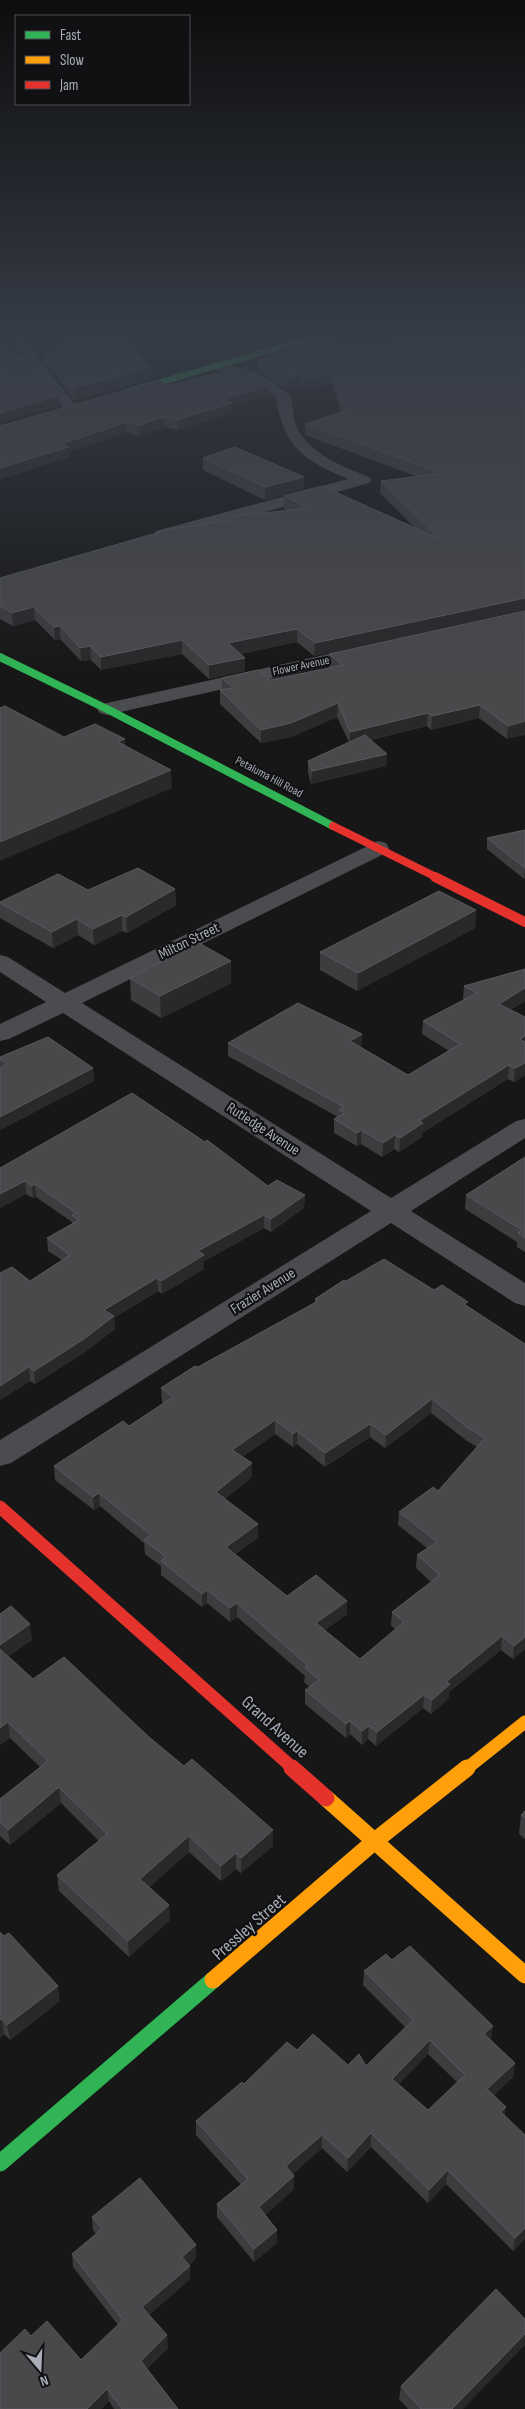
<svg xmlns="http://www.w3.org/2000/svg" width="525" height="2409" viewBox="0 0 525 2409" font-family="'Sofia Sans Condensed',sans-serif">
<rect width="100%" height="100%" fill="#171717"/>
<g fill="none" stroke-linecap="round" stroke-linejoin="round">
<path fill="#4b4c50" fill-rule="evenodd" d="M7,335h14l55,71 2,3 -2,3h-10z
M218,362l41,11 29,20c6,8 4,20 7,30 11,30 47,43 74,54l2,3 -2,3 -201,56h-12l-2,-4 2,-4 192,-52c-45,-19 -64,-32 -72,-81l-27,-19 -36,-10 -2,-3 2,-3z
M365,646l7,2 2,4 -2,4 -265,59 -7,-2 -3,-4 3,-4 7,-2z
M378,841l8,2 3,5 -3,5 -304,150 309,195 125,-77 9,-2v19l-114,73 114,72v23l-10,-3 -124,-80 -380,240 -11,3v-26l371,-229 -308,-198 -54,26 -9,2v-17l46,-22 -46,-30v-17l8,2 57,36z"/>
<path stroke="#30b455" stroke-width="6" d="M127,392l195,-57"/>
<path stroke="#30b455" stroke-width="8" d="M0,657l107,52 226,117"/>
<path stroke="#30b455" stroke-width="17" d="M0,2163l213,-183"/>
<path stroke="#ff9f0a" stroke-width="13" d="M466,1769l59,-47"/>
<path stroke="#ff9f0a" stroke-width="17" d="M326,1798l199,177
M213,1980l163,-140 91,-72"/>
<path stroke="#e5322d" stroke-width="8" d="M333,826l105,52"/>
<path stroke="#e5322d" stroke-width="10" d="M435,877l90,45"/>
<path stroke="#e5322d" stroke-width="13" d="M0,1507l294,262"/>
<path stroke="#e5322d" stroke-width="17" d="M292,1768l34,30"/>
</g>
<path fill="#3d3d3f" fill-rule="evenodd" d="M52,335h69l29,32 1,12 -76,22 -30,-38 -1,-12 20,-2z
M447,335l78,276 -211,45 -17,-14 -57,12 5,17 -36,8 -27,-25 -81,16 -10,-10 -10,1 -21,-22 -5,1 -20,-20 -22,6 -13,-7v-41l228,-57v-4l59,-7 -3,-1v-13l131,32 -35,-35 1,-12 37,-4 -113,-42v-11l36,-12 -9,-29 -19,6v-2l-8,2 -5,-4 -14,4 -28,-18v-11l92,-14z
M166,386l102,9 -36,11v7l-54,17 -13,-3 -27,9 -11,-4 -58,20 1,5 -70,22v-53z
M203,458l101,19v12l-39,11 -62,-30z
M525,611l-18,128 -28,-21 -48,12 -4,-4 -56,14 16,14 -1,12 -75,18 -3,-11v-12l41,-19 -12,-25 -46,20 -30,6 -41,-39v-14h2v-12l48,2 59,-12v-14z
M525,830v48l-1,1 -37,-30v-11z
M175,889l1,16 -49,28 -5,-2 -28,14 -16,-10 -25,13 -53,-30v-16l88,-12z
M476,910l-1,18 -118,63 -37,-21v-18z
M231,961v22l-70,35 -30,-18 -1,-22z
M525,969v32l-15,9 15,7v58l-11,7 -6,-3 -86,54v4l-23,15 -5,-3 -12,8 -21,-13 -4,2 -23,-13v-14l4,-2 -110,-61v-13l134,-9 -1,13 47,28 41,-24 -27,-17 1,-13 41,-21 -1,-1 1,-13z
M0,1057l93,11 1,13 -94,49z
M525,1157v95l-8,-5v-5l-52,-33 1,-14z
M0,1168l268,18 37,9 -1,13 -33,24 -7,-4 -60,33v8l-42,25 -4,-3 -44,27 1,11 -30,23 -50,32 -5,-3 -30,19v-127l30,8 32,-21 -14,-9 -1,-13 25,-14v-2l-36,-25 -3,1 -7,-4 -26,14z
M346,1281l88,9 34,17 57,342 -12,10 -12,-9 -52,42v6l-18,16 -8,-6 -47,38 -8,-7 -6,6 -12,-11 -4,4 -41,-34v-14l5,-3 -6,-5 1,-6 -68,-59 -7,5 -23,-19 -5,4 -41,-32v-9l-16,-12 -1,-11 -44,-37 -6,4 -39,-30 -1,-14 75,-40 35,-23 -2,-1 -1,-14 37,-21 117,-64v-4zM431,1413l36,28 10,6 -39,44 -39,21 -1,13 29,23 -10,7 -1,13 15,14 -39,30 -1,14 4,3 -35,30 -35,-29 22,-16 -60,-18 -52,-42 23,-16 -33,-39 27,-22v-14l-10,-6 33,-23 18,13 4,-3 28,23 45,-30 15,11z
M0,1614l32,26 -24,16 25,23 116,58 124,109 -32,27 -5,-4 -15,12 -32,-29 -40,35 21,33 -41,37 -70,-66 -2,-16 42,-34 -38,-38 -51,42 -10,-9v-37l40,-32 -30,-29 -10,7z
M525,1811v28l-6,-5 2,-19z
M0,1932l60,69 -50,39 -6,-6 -4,4z
M392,1960l99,80 24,23 -2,14 -19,18 11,20 20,124 -12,12 -67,-67 -18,19 -57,-56 -24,25 -25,-24 -29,26 1,15 -29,26 12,15v13l-23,19 -37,-45v-13l24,-19 -45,-50v-14l48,-37 53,-34 51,15 18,1 39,-39 -42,-42 1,-14zM428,2054l29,28 -29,28 -29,-26z
M92,2217l104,28v13l-7,7 1,1v13l-41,36 19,33 -21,21 31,40h-64l-5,-8 -8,8h-101l31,-73 50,24 37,-35 -45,-58 -1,-13 24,-20 -3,-4z
M401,2386l62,23h-55l-9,-10z"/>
<path fill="#29292a" d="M150,367l1,12 -76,22 -1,-13z
M332,372v11l-19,6v-11z
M301,374l-1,11 -14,4v-11z
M313,376v11l-8,2v-11z
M268,385v10l-36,11v7l-54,17 -1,-10 46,-20z
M58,396l1,10 -59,17v-10z
M164,417l1,10 -27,9 -1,-10z
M127,422v10l-58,20 1,5 -70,22v-11l62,-24z
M304,477v12l-39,11v-13z
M525,598v13l-211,45 1,-13z
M34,607l1,13 -22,6 -1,-13z
M60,626v13l-5,1 -1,-13z
M297,629v13l-69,14v-13z
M182,640v14l-81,16v-13z
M90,646l1,14 -10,1 -1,-13z
M245,658v13l-36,8v-14z
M338,703l-1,14 -46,20 -30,6v-13z
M480,705l-1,13 -48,12 1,-14z
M428,713l-1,13 -77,19v-13z
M525,721v14l-18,4 1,-13z
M125,739l1,17 -8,-14z
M387,754l-1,12 -75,18 1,-13z
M171,770l1,18 -172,73v-19z
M525,868v10l-1,1z
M175,889l1,16 -49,28 -1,-16z
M476,910l-1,18 -118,63 1,-18z
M122,915v16l-28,14 -1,-16z
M77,919l1,16 -25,13 -1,-16z
M231,961v22l-70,35 -1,-22z
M525,988v13l-27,16 1,-13z
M362,1034l-1,13 -11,8v-14z
M525,1036v13l-5,-10z
M525,1063v12l-11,7 1,-14z
M509,1065l-1,14 -86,54v4l-23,15 1,-14 19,-17z
M93,1068l1,13 -94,49v-13z
M361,1130v14l-4,2v-13z
M395,1135l-1,14 -12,8 1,-14z
M25,1181l1,13 -26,14v-14z
M35,1184l1,13 -3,1 -1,-12z
M305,1195l-1,13 -33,24v-13z
M264,1215v13l-60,33v8l-42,25 -1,-13 37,-30z
M157,1278l1,13 -44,27 1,11 -30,23 -50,32 -1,-13 70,-61z
M29,1367l1,14 -30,19v-14z
M432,1399l-1,14 -46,35 1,-13z
M275,1420v14l-43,30v-14z
M370,1424v13l-45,30v-14z
M297,1431v13l-4,3v-13z
M252,1463v14l-36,29v-14z
M99,1493l1,13 -6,4 -1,-13z
M258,1524v14l-31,23 -1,-14z
M207,1590v13l-5,4v-13z
M347,1601v13l-31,23v-14z
M237,1603v14l-7,5v-14z
M30,1624l2,16 -32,22v-17z
M502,1636l-1,14 -52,42v6l-18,16 1,-14 14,-18z
M525,1637v12l-12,10 1,-13z
M424,1695l-1,13 -47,38 1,-14z
M350,1721v13l-4,4v-14z
M8,1722l2,16 -10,7v-17z
M369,1726l-1,13 -6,6v-14z
M59,1787l2,16 -51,42 -2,-15z
M273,1830v16l-32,27v-15z
M189,1836v16l-48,43 -1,-16z
M236,1853v16l-15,12v-15z
M169,1905l1,15 -41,37 -1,-16z
M58,1986l2,15 -50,39 -3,-15z
M2,2019l2,15 -4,4v-18z
M493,2026l-2,14 -9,8 2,-14z
M430,2040l-2,14 -37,38 1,-13z
M515,2063l-2,14 -28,26 2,-14z
M506,2107l-2,14 -3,-9z
M371,2133v14l-24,25 1,-14z
M322,2135v13l-36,32v-14z
M448,2170l-2,14 -18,19 1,-13z
M294,2176v13l-35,32v-14z
M525,2228v11l-12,12 2,-13z
M277,2230v13l-23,19v-13z
M196,2245v13l-13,12 -1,-13z
M190,2266v13l-47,41 -1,-13z
M525,2334v11l-62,64h-11z
M167,2335l1,13 -26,26 -1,-13z
M107,2389l2,12 -8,8h-14z"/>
<path fill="#49494c" stroke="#58595d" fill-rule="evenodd" d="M61,335h60l29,32 -76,21 -30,-37 28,-3z
M447,335h78v263l-210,45 -18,-14 -69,14 17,15 -36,7 -27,-25 -81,17 -11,-11 -10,2 -20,-22 -6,1 -20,-20 -22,6 -12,-7v-28l167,-48 63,-10 -2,-3 80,-9 -24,-12 38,-10 118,53 -59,-58 61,-8 -137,-49 40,-13 -13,-39 -19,6v-2l-8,2 -4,-4 -15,4 -28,-18 69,-21 23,7z
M0,340l14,17 13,-1 31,40 -58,17z
M237,368l11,3 20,14 -45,15 9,3 -55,17 -13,-3 -27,9 -10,-4 -65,22 7,3 -69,21v-42l160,-46 6,6z
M235,447l69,30 -39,10 -62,-29z
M525,611v110l-17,5 -28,-21 -48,11 -4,-3 -78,19 -12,-29 -47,20 -30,7 -41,-40 13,-2 -11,-10 36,-8 12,10 73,-15 -14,-11z
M5,706l59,31 31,-13 30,15 -7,3 53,28 -171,72v-134z
M365,735l22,19 -75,17 -4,-10z
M525,830v38l-38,-30z
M138,868l37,21 -49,28 -4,-2 -29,14 -16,-10 -25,13 -52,-29v-1l58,-28 30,16z
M439,891l37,19 -118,63 -38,-21z
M199,943l32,18 -71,35 -30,-18z
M525,969v19l-26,16 26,13v19l-5,3 5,3v21l-10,5 -6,-3 -90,56 4,2 -23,15 -5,-3 -12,8 -22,-13 -4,3 -23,-14 11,-6 -6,-3 5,-3 -116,-64 70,-40 64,31 -12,7 58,34 52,-31 -37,-23 54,-28 -13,-7z
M48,1037l45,31 -93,49v-49l7,-4 -7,-5v-2z
M132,1093l73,49 2,-2 61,46 9,-6 28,15 -34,24 -7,-4 -66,36 6,4 -43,26 -4,-3 -53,32 10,6 -30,23 -50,32 -5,-4 -29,19v-113l12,-6 18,14 40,-26 -23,-17 32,-18 -7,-5 4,-2 -41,-29 -3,2 -7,-5 -25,13v-26z
M525,1157v81l-7,-5 4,-3 -56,-35z
M384,1259l50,31 8,-5 26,17 -4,2 61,40v293l-11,9 -12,-10 -56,46 4,2 -18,16 -8,-5 -47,37 -8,-6 -7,5 -12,-10 -4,3 -41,-34 14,-10 -14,-12 3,-2 -71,-63 -7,5 -23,-18 -5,4 -41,-33 5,-4 -22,-17 7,-5 -52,-42 -6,4 -39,-31 69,-45 6,5 44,-29 -12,-9 34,-22 3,1 120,-66 -3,-2 29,-19 2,1zM432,1399l36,29 17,10 -47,53 -5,-4 -34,25 38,30 -20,13 23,20 -48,37 12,10 -44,37 -44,-36 31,-22 -31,-26 -29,21 -61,-49 32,-23 -42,-32 36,-29 -20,-13 43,-30 18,14 4,-3 28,22 45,-29 16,11z
M11,1606l19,18 -30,21v-31z
M0,1649l33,30 31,-22 85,80 35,29 8,-7 81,71 -32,28 -5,-5 -15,13 -32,-30 -49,43 29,26 -41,36 -71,-66 50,-41 -48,-47 -51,43 -8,-8v-23l48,-38 -40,-39 -8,6z
M525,1811v7l-4,-3z
M0,1932l4,4 5,-3 49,53 -51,39 -5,-6 -2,1z
M410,1946l83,80 -9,8 31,29 -28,26 19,18 -5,5 24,23v93l-10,10 -67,-68 -19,20 -58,-57 -23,25 -26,-23 -36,31 8,10 -35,31 18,23 -23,19 -37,-45 31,-25 -52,-58 46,-39 2,2 43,-42 10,8 16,-16 35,31 11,-11 7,12 47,-46 -49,-49 22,-17 6,6zM430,2040l35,35 -37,35 -36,-31z
M140,2178l56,67 -14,12 8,9 -48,41 25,28 -26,26 37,48h-56l-15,-20 -20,20h-87v-56l25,-24 6,7 16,-15 34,39 42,-40 -51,-66 30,-25 -10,-12z
M496,2289l29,30v15l-73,75h-31l-20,-23z"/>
<linearGradient id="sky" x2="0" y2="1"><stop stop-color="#0d0d0d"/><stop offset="0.5" stop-color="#363c47"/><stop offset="1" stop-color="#363c47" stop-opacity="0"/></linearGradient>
<rect width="525" height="672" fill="url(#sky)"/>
<g text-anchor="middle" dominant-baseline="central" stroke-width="4.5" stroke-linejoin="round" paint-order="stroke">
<g font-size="12" fill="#a8adb8" stroke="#111113">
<text transform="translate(301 666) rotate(-12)">Flower Avenue</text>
<text transform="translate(269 777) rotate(28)">Petaluma Hill Road</text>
</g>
<g font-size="15" fill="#a8adb8" stroke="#111113">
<text transform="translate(189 941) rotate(-26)">Milton Street</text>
<text transform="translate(263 1129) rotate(33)">Rutledge Avenue</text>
<text transform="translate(263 1291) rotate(-32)">Frazier Avenue</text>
</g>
<g font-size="18" fill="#a8adb8" stroke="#111113">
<text transform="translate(275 1727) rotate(42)">Grand Avenue</text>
<text transform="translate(249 1927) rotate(-41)">Pressley Street</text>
</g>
</g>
<rect x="15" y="15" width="175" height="90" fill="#111113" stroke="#4d4f55"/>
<rect x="25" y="31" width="25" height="8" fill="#30b455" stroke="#4d4f55"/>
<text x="60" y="40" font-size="15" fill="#a8adb8">Fast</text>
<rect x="25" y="56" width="25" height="8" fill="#ff9f0a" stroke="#4d4f55"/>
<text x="60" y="65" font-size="15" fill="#a8adb8">Slow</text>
<rect x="25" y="81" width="25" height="8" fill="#e5322d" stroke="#4d4f55"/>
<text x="60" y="90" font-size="15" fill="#a8adb8">Jam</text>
<g transform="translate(40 2369) rotate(161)" stroke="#111113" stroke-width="4" paint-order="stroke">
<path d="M0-4L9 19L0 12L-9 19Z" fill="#a8adb8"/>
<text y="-8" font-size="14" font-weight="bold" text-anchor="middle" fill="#a8adb8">N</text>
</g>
</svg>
